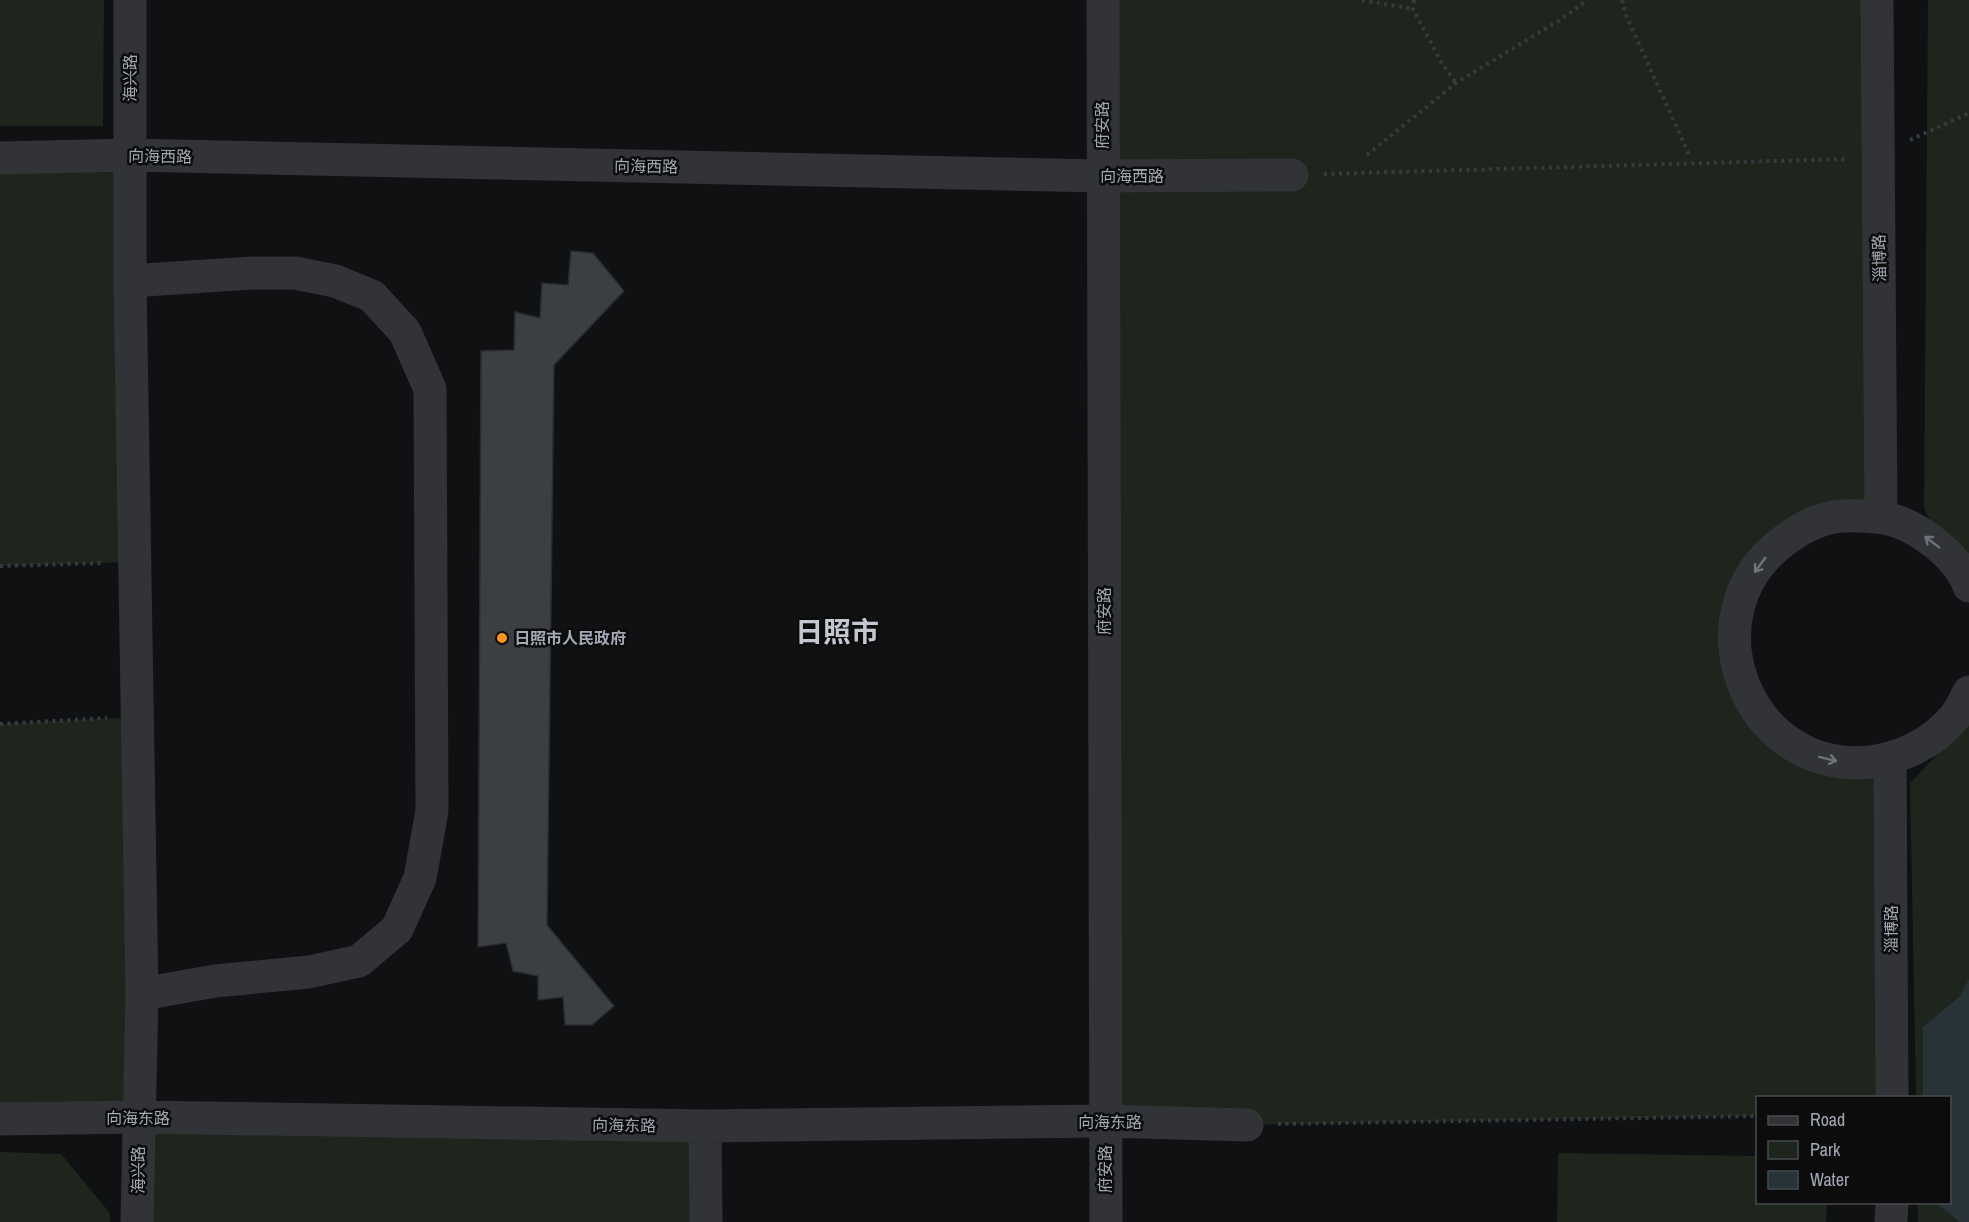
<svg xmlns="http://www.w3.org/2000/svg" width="1969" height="1222" viewBox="0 0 1969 1222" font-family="'Archivo Narrow','Noto Sans SC',sans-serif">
<rect width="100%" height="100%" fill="#101112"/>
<path fill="#1d251d" d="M0,0h104l-1,126h-103z
M1119,0h754l8,517 -79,11 -68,95 42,110 114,27 2,337 -134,1 -1,18 -510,9 -142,-4z
M1928,0h41v587l-45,-78z
M130,155l3,407 -133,4v-408z
M1969,713v509h-51v-19l32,-1v-104l-34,-1 -6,-314 48,-50z
M138,717v400l567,9 1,96h-569l1,-105 -138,2v-395z
M0,1152l61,2 49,59v9h-110z
M1558,1153l199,3 1,46 69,1 -1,19h-269z"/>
<path fill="#283338" d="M1969,979v243h-9l-24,-19 14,-1v-104l-27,-1v-70l36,-30z"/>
<path fill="#3c3f42" stroke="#2a2b2e" stroke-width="1.5" d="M571,251l22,2 31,38 -70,74 -7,560 67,81 -22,19h-27l-2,-28 -25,3v-24l-25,-5 -7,-28 -28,4 3,-596 33,-1 1,-38 25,6 2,-35 26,2z"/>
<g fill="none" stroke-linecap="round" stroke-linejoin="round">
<path stroke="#373a3e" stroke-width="4" stroke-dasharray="3 4.5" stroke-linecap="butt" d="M1362,0l51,9
M1414,0l-1,9 28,53 15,21
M1622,0l4,15 64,142
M1910,140l59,-27
M1367,155l89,-72 102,-62 30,-21
M1324,174l523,-15
M0,566l103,-3
M0,724l107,-6
M1278,1124l480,-8"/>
<path stroke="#313337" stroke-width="33" d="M130,0v281l12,713 -5,228
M1103,0l3,1222
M1877,0l4,517
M0,158l130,-3 972,21 190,-1
M130,281l122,-8h43l40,8 37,15 33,36 25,57 2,422 -12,67 -23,51 -38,32 -50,11 -94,9 -73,13
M1969,586c-12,-33 -60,-68 -95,-69 -10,-1 -21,-2 -31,-1 -21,1 -42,12 -58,24 -101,73 -39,235 85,222 31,-4 61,-18 83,-43 6,-7 11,-18 16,-27
M1890,760l2,338
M0,1119l138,-2 567,9 400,-5 142,4
M705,1126l1,96
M1891,1222l1,-20"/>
</g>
<defs><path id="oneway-shaft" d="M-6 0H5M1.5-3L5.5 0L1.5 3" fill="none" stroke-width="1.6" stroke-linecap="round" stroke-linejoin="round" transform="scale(1.5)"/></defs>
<g stroke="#6f747c">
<use href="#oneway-shaft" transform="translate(1932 542) rotate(-143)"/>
<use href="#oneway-shaft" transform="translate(1760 565) rotate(126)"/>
<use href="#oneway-shaft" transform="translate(1828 759) rotate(14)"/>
</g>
<circle fill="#fb941f" stroke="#0c0c0d" stroke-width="2" cx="502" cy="638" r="6"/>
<g text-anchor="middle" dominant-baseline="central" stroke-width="5" stroke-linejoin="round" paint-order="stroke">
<g font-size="16" fill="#a1a9b4" stroke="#0c0c0d">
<text transform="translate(130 78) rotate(-90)">海兴路</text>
<text transform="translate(1102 125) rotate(-90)">府安路</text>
<text transform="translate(160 156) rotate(1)">向海西路</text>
<text transform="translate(646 166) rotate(1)">向海西路</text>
<text x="1132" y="176">向海西路</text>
<text transform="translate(1879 258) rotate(-91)">淄博路</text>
<text transform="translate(1104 611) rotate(-90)">府安路</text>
<text transform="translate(1891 929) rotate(-90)">淄博路</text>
<text x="138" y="1118">向海东路</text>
<text x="1110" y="1122">向海东路</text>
<text transform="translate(624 1125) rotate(1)">向海东路</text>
<text transform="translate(1105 1169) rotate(-90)">府安路</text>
<text transform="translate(138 1170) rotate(-90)">海兴路</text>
</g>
<g font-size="16" font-weight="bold" fill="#a1a9b4" stroke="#0c0c0d" text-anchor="start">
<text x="514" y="638">日照市人民政府</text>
</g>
<g font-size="28" font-weight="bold" fill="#c2c7d0" stroke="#0c0c0d">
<text x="837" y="632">日照市</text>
</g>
</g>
<rect x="1756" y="1096" width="195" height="108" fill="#0c0c0d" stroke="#484b50" stroke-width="1.5"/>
<rect x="1768" y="1116" width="30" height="9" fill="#313337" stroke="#484b50" stroke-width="1.5"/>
<text x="1810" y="1126" font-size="18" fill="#a1a9b4">Road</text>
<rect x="1768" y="1141" width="30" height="18" fill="#1d251d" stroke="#484b50" stroke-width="1.5"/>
<text x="1810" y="1156" font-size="18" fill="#a1a9b4">Park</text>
<rect x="1768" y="1171" width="30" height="18" fill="#283338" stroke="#484b50" stroke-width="1.5"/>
<text x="1810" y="1186" font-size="18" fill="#a1a9b4">Water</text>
</svg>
